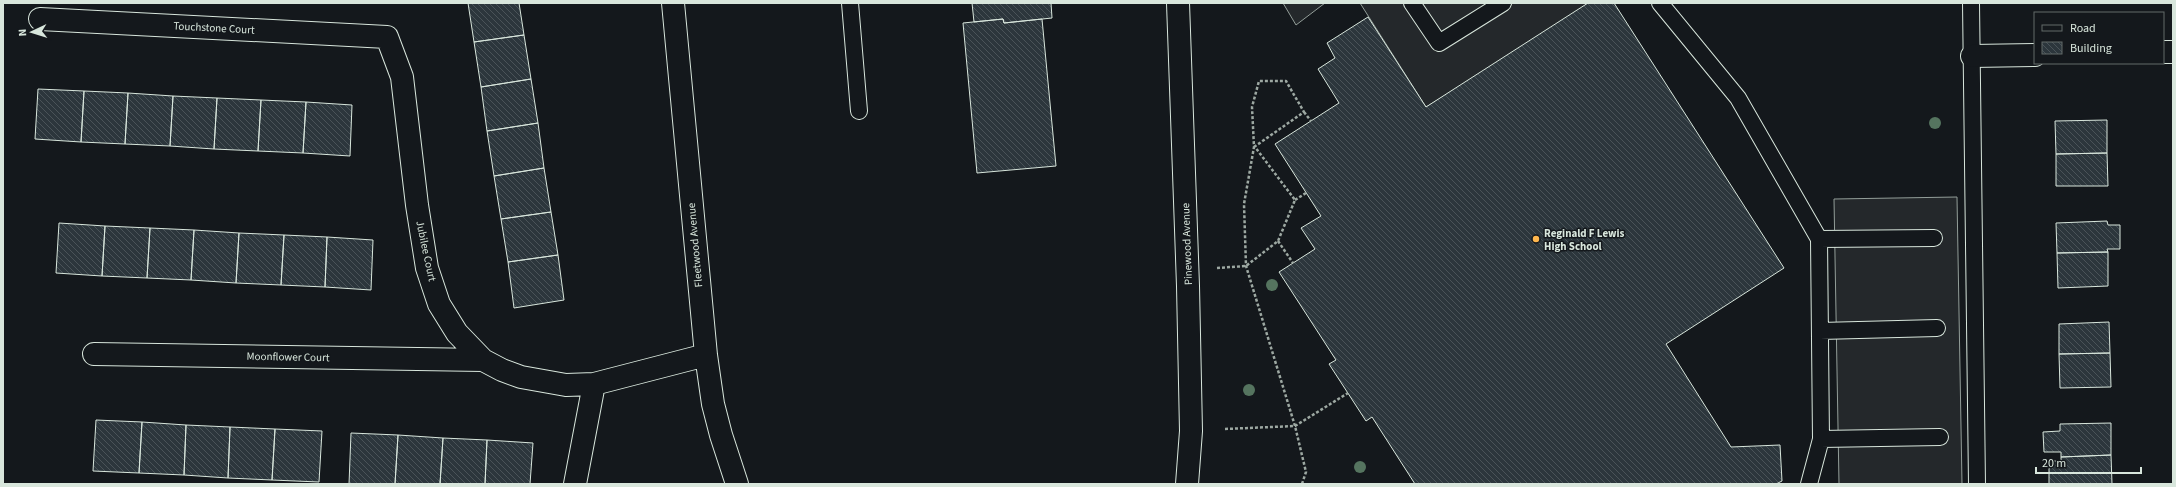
<svg xmlns="http://www.w3.org/2000/svg" width="2176" height="487" viewBox="0 0 2176 487" font-family="'Source Sans 3',sans-serif">
<defs>
<pattern id="building-back-hatch" width="6" height="6" patternUnits="userSpaceOnUse"><rect width="6" height="6" fill="#2c363c"/><path d="M-1 5l2 2M0 0l6 6M5-1l2 2" fill="none" stroke="#4a5358"/></pattern>
</defs>
<rect width="100%" height="100%" fill="#14181c"/>
<path fill="#24282b" stroke="#939e99" d="M1283,3h42l-29,22z
M1360,3h237l-171,104z
M1957,197l5,287h-123l-5,-285z"/>
<path fill="url(#building-back-hatch)" stroke="#d8e6dc" d="M468,3h51l5,32 -50,7z
M972,3h79l1,15 -48,5 -1,-4 -29,3z
M1588,3h26l170,265 -118,76 65,103 49,-2 2,36 -6,3h-361l-43,-67 -6,4 -37,-57 7,-4 -57,-88 36,-23 -14,-21 20,-12 -46,-72 64,-41 -21,-34 17,-11 -8,-15 41,-26 58,90z
M1003,19l1,4 38,-4 14,147 -79,7 -14,-150z
M524,35l7,44 -50,8 -7,-45z
M531,79l7,44 -51,8 -6,-44z
M38,89l46,2 -3,51 -46,-3z
M84,91l44,2 -3,51 -44,-2z
M128,93l45,3 -3,50 -45,-2z
M173,96l44,2 -3,51 -44,-3z
M217,98l44,2 -3,51 -44,-2z
M261,100l45,2 -3,51 -45,-2z
M306,102l46,3 -2,51 -47,-3z
M2107,120v33l-51,1 -1,-33z
M538,123l6,45 -50,8 -7,-45z
M2107,153l1,33h-52v-32z
M544,168l7,44 -50,7 -7,-43z
M551,212l7,43 -50,7 -7,-43z
M2107,221l1,4h12v24h-13l1,3 -51,1 -1,-30z
M59,223l46,3 -3,50 -46,-3z
M105,226l45,2 -3,50 -45,-2z
M150,228l44,2 -3,50 -44,-2z
M194,230l45,3 -3,50 -45,-3z
M239,233l45,2 -3,50 -45,-2z
M284,235l43,2 -2,50 -44,-2z
M327,237l46,3 -2,50 -46,-3z
M2108,252v34l-50,2 -1,-35z
M558,255l6,45 -50,8 -6,-46z
M2109,322l1,31 -51,1v-30z
M2110,353l1,34 -51,1 -1,-34z
M96,420l46,2 -3,51 -46,-2z
M142,422l44,3 -2,50 -45,-2z
M2111,423v32l-50,2v-5h-17l-1,-20 17,-1v-7z
M186,425l44,2 -2,51 -44,-3z
M230,427l45,2 -3,51 -44,-2z
M275,429l47,2 -3,51 -47,-2z
M351,433l47,2 -3,49h-46z
M398,435l45,3 -3,46h-45z
M443,438l44,2 -2,44h-45z
M487,440l46,3 -3,41h-45z
M2111,455l1,29h-63v-23h12v-4z"/>
<g fill="none" stroke-linecap="round" stroke-linejoin="round">
<defs>
<path id="lane" d="M850,3l9,108
M1412,3l27,40 64,-40
M1660,3l78,95 81,141 2,200 -12,45
M1971,3l6,481
M1819,239l115,-1
M1820,331l117,-3
M1821,439l119,-2"/>
<path id="street" d="M673,3l33,352 7,49 8,31 16,49
M1178,3l10,283 3,145 -4,53
M40,19l347,18 15,40 15,128 10,63 12,36 18,29 26,27 19,10 19,7 45,8 28,-1 112,-29
M2163,52h10
M1972,56l63,-1
M94,354l389,6
M575,484l19,-100"/>
</defs>
<use href="#lane" stroke="#d8e6dc" stroke-width="18"/>
<use href="#street" stroke="#d8e6dc" stroke-width="24"/>
<path stroke="#9da8a2" stroke-width="2.5" stroke-dasharray="3 2" stroke-linecap="butt" d="M1304,112l7,9
M1254,147l50,-35 -18,-31h-27l-7,26 2,40 -10,57 2,62 49,160 11,46 -4,12
M1295,200l11,-7
M1278,241l15,22
M1217,268l29,-2 32,-25 17,-41 -40,-53
M1225,429l70,-3 53,-33"/>
<use href="#lane" stroke="#14181c" stroke-width="16"/>
<use href="#street" stroke="#14181c" stroke-width="22"/>
</g>
<g fill="#55745f">
<circle cx="1935" cy="123" r="6"/>
<circle cx="1272" cy="285" r="6"/>
<circle cx="1249" cy="390" r="6"/>
<circle cx="1360" cy="467" r="6"/>
</g>
<circle fill="#ffb74d" stroke="#14181c" stroke-width="1.5" cx="1536" cy="239" r="4"/>
<g text-anchor="middle" dominant-baseline="central" stroke-width="3" stroke-linejoin="round" paint-order="stroke">
<g font-size="11" fill="#d8e6dc" stroke="#14181c">
<text transform="translate(214 28) rotate(3)">Touchstone Court</text>
<text transform="translate(1187 244) rotate(-92)">Pinewood Avenue</text>
<text transform="translate(695 245) rotate(-95)">Fleetwood Avenue</text>
<text transform="translate(426 251) rotate(78)">Jubilee Court</text>
<text transform="translate(288 357) rotate(1)">Moonflower Court</text>
</g>
<g font-size="11" font-weight="bold" fill="#d8e6dc" stroke="#14181c" text-anchor="start">
<text x="1544" y="233">Reginald F Lewis<tspan x="1544" dy="13">High School</tspan></text>
</g>
</g>
<rect width="2176" height="487" fill="none" stroke="#d8e6dc" stroke-width="8"/>
<rect x="2034" y="12" width="130" height="52" fill="#14181c" stroke="#626a69"/>
<rect x="2042" y="25" width="20" height="6" fill="#14181c" stroke="#626a69"/>
<text x="2070" y="32" font-size="12" fill="#d8e6dc">Road</text>
<rect x="2042" y="42" width="20" height="12" fill="url(#building-back-hatch)" stroke="#626a69"/>
<text x="2070" y="52" font-size="12" fill="#d8e6dc">Building</text>
<g transform="translate(32 32) rotate(266)" stroke="#14181c" stroke-width="3" paint-order="stroke">
<path d="M0-3L7 15L0 10L-7 15Z" fill="#d8e6dc"/>
<text y="-6" font-size="11" font-weight="bold" text-anchor="middle" fill="#d8e6dc">N</text>
</g>
<path d="M2036 467v6h105v-6" fill="none" stroke="#d8e6dc" stroke-width="2"/>
<text x="2042" y="467" font-size="12" fill="#d8e6dc" stroke="#14181c" stroke-width="3" paint-order="stroke">20 m</text>
</svg>
